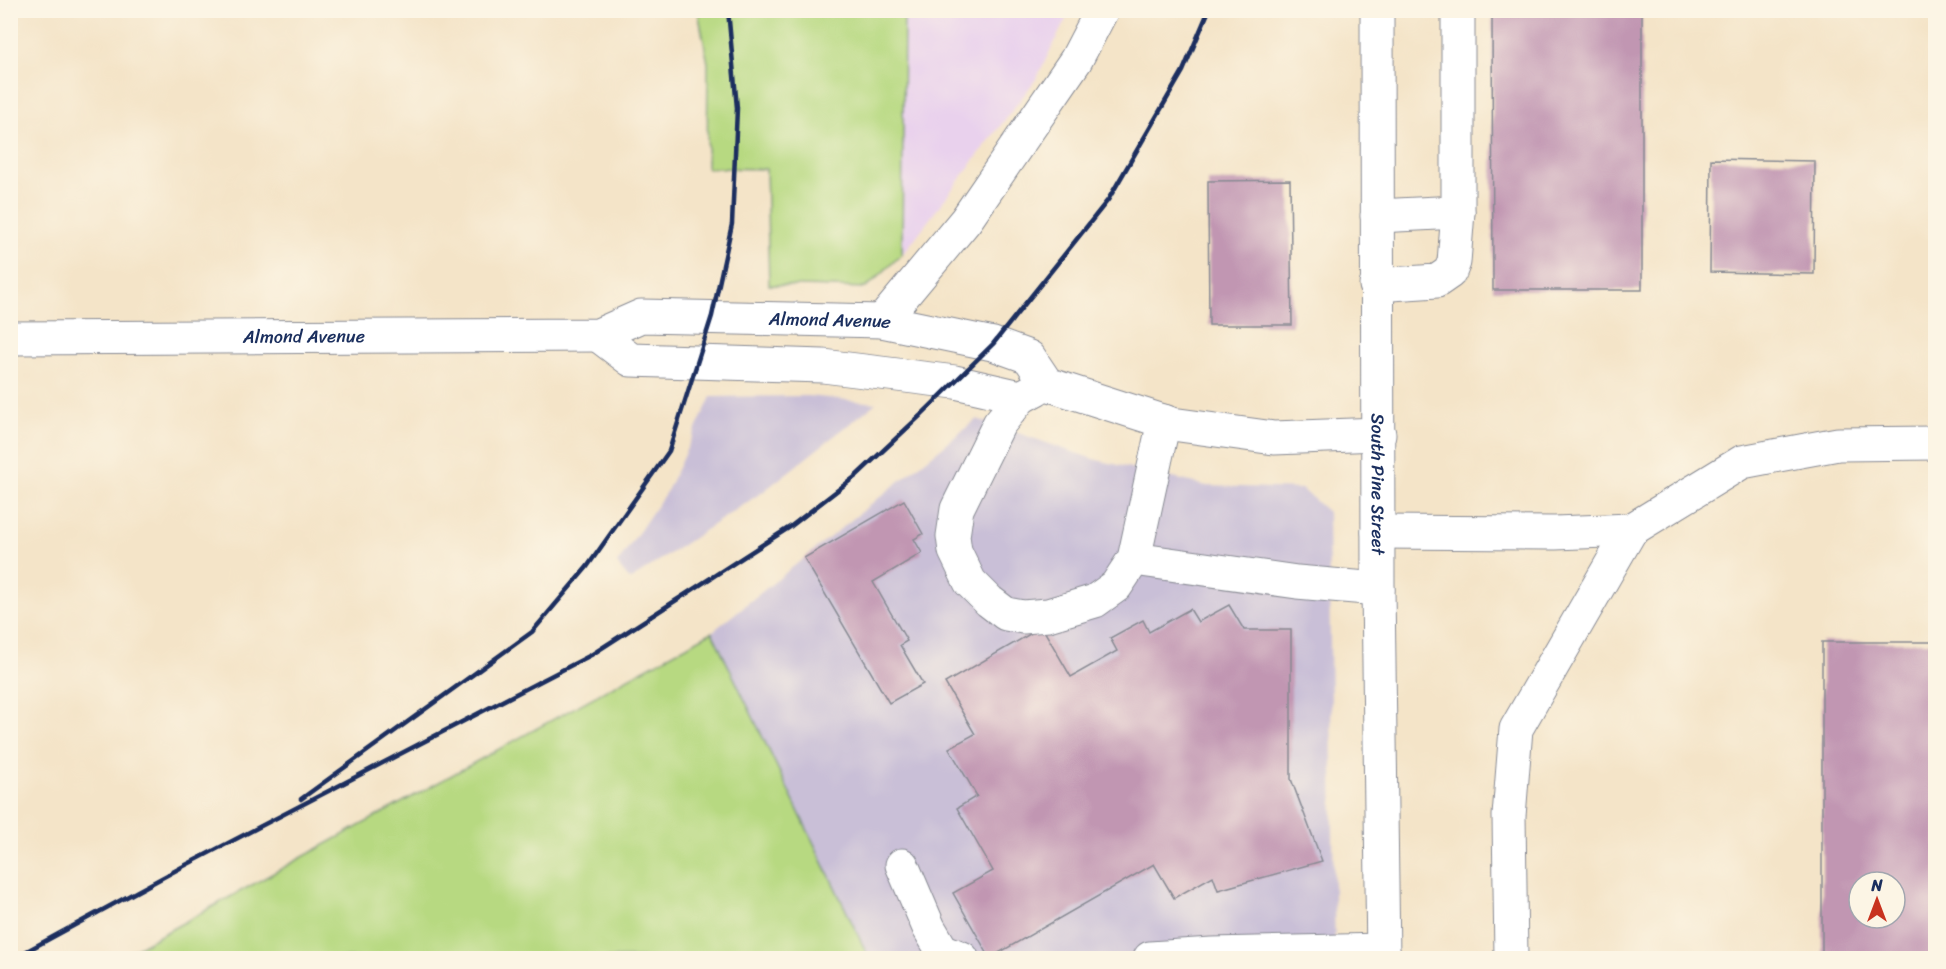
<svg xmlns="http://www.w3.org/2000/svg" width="1946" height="969" viewBox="0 0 1946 969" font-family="Sriracha,sans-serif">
<rect width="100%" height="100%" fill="#fcf5e5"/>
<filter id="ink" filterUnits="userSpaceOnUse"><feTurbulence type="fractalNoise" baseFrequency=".0167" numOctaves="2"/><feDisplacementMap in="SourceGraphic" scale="12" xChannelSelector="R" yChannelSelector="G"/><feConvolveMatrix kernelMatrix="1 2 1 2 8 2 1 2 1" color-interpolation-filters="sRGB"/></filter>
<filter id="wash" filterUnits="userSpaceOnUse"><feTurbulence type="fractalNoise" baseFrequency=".008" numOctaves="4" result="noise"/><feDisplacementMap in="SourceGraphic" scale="24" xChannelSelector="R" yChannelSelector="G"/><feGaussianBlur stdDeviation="1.35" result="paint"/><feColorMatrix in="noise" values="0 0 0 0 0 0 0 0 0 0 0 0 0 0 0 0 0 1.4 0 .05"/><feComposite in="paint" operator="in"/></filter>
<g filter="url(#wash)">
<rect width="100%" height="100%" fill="#f4e4c8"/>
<path fill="#e9d1ed" d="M904,11h166l-34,68 -133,175z"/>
<path fill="#c9bfd7" d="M808,396l68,7 -112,88 -134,89 -13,-16 51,-75 43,-92z
M977,419l116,40 114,27 95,3 26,23 7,446h-466l-157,-326z"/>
<path fill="#b7d981" stroke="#698470" stroke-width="1.5" d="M698,11h206l-2,243 -36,34 -97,-3 -3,-116 -59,-1 1,-105z
M712,632l157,326h-750z"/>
<g id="blocks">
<path fill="#c196b2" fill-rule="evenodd" d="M1492,10h150v280h-149z
M1711,159l104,2 -1,113 -104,-2z
M1290,180l2,145h-83l-1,-144z
M904,500l19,34 -9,5 8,14 -49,29 34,59 -7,4 23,39 -34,19 -85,-145z
M1229,605l15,25h47v149l31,82 -104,29 -5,-14 -39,22 -20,-34 -164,94 -37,-65 40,-22 -36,-63 20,-12 -28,-48 26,-14 -30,-51 97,-56 29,50 46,-26 -7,-13 33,-18 6,12 41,-23 8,13z
M1822,642h114v316h-114zM1859,882h36v36h-36z"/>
</g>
</g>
<g filter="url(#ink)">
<use href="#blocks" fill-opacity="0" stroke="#888a93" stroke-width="1.5"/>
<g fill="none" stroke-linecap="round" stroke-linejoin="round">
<defs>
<g id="minor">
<path d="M1377,216l81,-4"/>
<path d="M1376,285l61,-4 13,-9 4,-10 4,-50v-202"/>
<path d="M882,321l84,-101 110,-160 26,-50"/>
<path d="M598,335l33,25 192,6 132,16 66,15 15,-8"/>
<path id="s1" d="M10,338l588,-3 43,-19 241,5 111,23 36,13 18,27 125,40 102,14 105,-4"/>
<path d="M1021,397l-22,27 -42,85 -4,27 2,15 15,31 19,19 17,13 17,3 25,-2 47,-14 21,-15 18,-27 163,23 81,7"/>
<path d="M1378,532l177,1 76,-3"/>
<path d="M1134,559l30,-138"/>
<path d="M902,865l27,63 13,22 20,8"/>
<path d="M1150,958l62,-4 171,-4"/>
<path d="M1511,958l-2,-142 7,-87 115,-199 111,-68 96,-18 98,-1"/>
</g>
<g id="major">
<path id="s2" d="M1377,10l1,579 5,369"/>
</g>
</defs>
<use href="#minor" stroke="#888a93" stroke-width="35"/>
<use href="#major" stroke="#888a93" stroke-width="35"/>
<use href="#minor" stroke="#fff" stroke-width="33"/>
<use href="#major" stroke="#fff" stroke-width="33"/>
<path stroke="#1b2f5e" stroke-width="4.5" d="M301,799l231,-167 55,-65 82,-116 43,-135 20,-92 5,-116 -9,-98
M14,958l168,-91 409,-212 199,-128 66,-51 65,-61 72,-71 115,-144 75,-129 26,-61"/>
</g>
</g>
<g text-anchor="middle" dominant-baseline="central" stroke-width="4.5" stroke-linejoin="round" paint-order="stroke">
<g font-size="18" fill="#1b2f5e" stroke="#fcf5e5">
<text stroke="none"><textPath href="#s1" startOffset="824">Almond Avenue</textPath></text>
<text stroke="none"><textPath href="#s1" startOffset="294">Almond Avenue</textPath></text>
<text stroke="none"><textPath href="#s2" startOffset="474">South Pine Street</textPath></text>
</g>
</g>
<rect width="1946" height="969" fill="none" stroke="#fcf5e5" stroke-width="36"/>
<g transform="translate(1877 900)"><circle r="28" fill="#fcf5e5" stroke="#a2a6af" stroke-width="1.5"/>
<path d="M0-4.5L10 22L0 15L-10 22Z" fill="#c8321e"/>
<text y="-9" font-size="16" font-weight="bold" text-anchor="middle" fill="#1b2f5e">N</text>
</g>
</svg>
